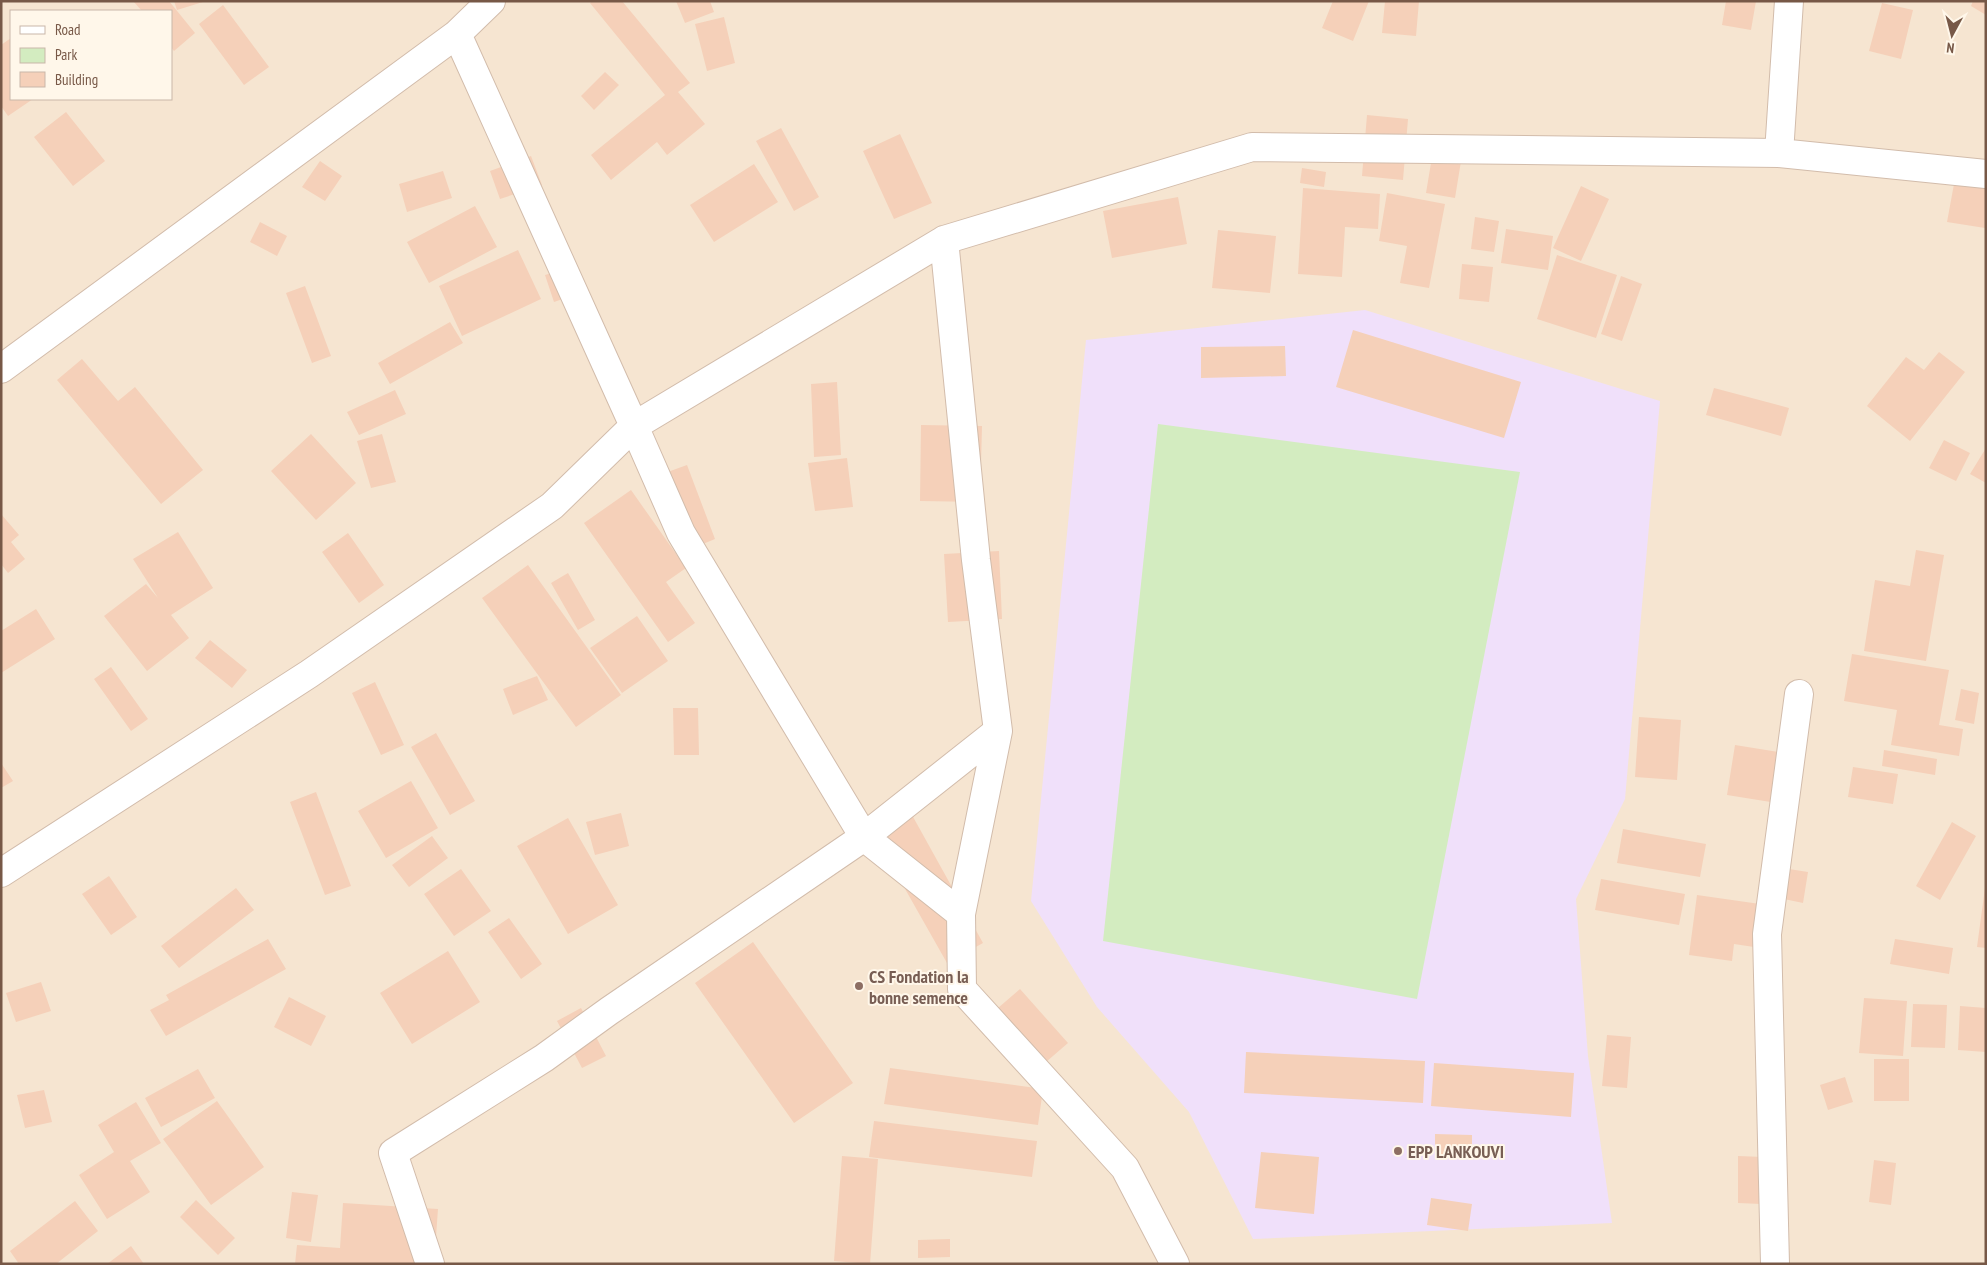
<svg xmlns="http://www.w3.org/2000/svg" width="1987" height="1265" viewBox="0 0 1987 1265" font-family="'PT Sans Narrow',sans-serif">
<rect width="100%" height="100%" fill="#fef3e3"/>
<path fill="#f6e5d1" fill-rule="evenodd" d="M1,1h1985v1263h-1985zM11,11h160v88h-160z"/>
<path fill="#f0e0fa" d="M1365,310l295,91 -35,398 -49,100 12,157 24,167 -359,16 -64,-127 -92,-105 -66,-106 55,-561z"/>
<path fill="#d3ecc0" d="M1158,424l362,48 -103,527 -314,-58z"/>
<path fill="#f5d0b9" d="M133,1h36l26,32 -21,18 -3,-4v-36h-29z
M174,1h29v1l-26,8z
M592,1h30l68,82 -12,9 27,32 -38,31 -10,-13 -46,38 -20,-25 74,-60 -75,-92z
M676,1h34l4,11 -29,11z
M1333,1h36l-16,40 -31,-13z
M1385,1h34l-3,35 -34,-3z
M1726,1h30l-5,29 -29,-5z
M1973,1h13v14l-15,-9z
M1882,3l31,7 -12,49 -32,-8z
M223,5l46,62 -25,18 -45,-61z
M724,17l11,46 -28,8 -12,-47z
M11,38v61h22l-25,17 -7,-10v-61z
M605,72l14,13 -25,25 -13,-14z
M66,112l39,49 -32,25 -39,-49z
M1367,115l41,4 -5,61 -41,-4z
M781,128l38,69 -25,14 -38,-70z
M900,134l32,69 -38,16 -31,-68z
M1433,151l29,4 -7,43 -29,-5z
M531,156l11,29 -42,14 -10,-28z
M1959,157l27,6 -1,65 -38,-6z
M320,161l22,15 -17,25 -23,-14z
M754,164l24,38 -64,40 -24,-37z
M1302,168l24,4 -2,15 -24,-4z
M443,171l9,27 -45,14 -8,-28z
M1581,186l28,13 -28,62 -28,-13z
M1303,188l77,6 -2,35 -33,-2 -3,50 -44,-3z
M1387,193l58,11 -16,84 -29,-5 7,-37 -28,-5z
M1178,197l9,47 -75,14 -9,-47z
M475,206l22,41 -68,36 -22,-41z
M1475,217l24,4 -5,31 -23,-3z
M260,222l27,14 -10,20 -27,-14z
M1506,229l47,7 -5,34 -47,-7z
M1218,230l58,6 -6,57 -58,-5z
M518,250l23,49 -79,37 -23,-50z
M1557,255l60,20 -21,63 -59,-19z
M1462,264l31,3 -4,35 -30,-3z
M569,268l8,26 -23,8 -9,-27z
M1621,276l21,8 -20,57 -21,-7z
M305,286l26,70 -19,7 -26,-70z
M450,322l13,21 -73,41 -12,-21z
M1353,330l168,52 -17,56 -168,-51z
M1285,346l1,30 -85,2v-31z
M1939,352l26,20 -55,69 -43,-35 39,-49 18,13z
M82,359l36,42 17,-14 68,83 -42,34 -104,-124z
M837,382l4,73 -27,2 -3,-73z
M1714,388l75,20 -8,28 -75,-21z
M395,390l11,24 -47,21 -12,-23z
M921,425l61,1 -2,76 -60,-1z
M311,434l45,49 -40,37 -45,-49z
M382,434l14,48 -25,6 -14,-47z
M1944,440l26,13 -14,28 -27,-13z
M1986,448v35l-16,-9z
M847,458l6,49 -38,4 -7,-48z
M687,465l28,74 -34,14 -30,-75z
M631,490l55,78 -20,14 29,41 -27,19 -84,-119z
M1,514l18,21 -8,7 14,17 -17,14 -7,-9z
M178,532l35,56 -42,27 18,23 -42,33 -43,-55 42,-32 12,14 -25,-39z
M348,533l36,52 -25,18 -37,-51z
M1916,550l28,5 -18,106 -62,-10 11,-71 35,6z
M999,551l3,68 -54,3 -4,-68z
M528,565l93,130 -45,32 -94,-129z
M568,573l27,47 -17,10 -27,-47z
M36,609l19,30 -54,34v-42z
M637,616l31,45 -46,32 -32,-45z
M210,640l37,30 -15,18 -37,-30z
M1852,654l97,16 -10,55 24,4 -4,27 -68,-11 6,-35 -53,-9z
M111,667l37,52 -17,12 -37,-52z
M537,676l11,24 -35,15 -10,-26z
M375,682l29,63 -23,10 -29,-62z
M1961,689l18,4 -5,31 -19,-4z
M673,708h25l1,47h-25z
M1639,717l42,3 -4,60 -42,-3z
M436,733l39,68 -25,14 -39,-68z
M1735,745l68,11 -7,50 -69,-11z
M1884,750l53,9 -2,16 -53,-9z
M1,763l12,18 -12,7z
M1853,767l45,7 -5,30 -45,-7z
M411,781l27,47 -52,30 -28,-47z
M316,792l35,94 -26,9 -35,-93z
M907,806l76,137 -36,20 -77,-136z
M621,813l8,33 -34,9 -9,-33z
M568,818l50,87 -50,29 -51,-88z
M1952,822l24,14 -36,64 -24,-14z
M1623,829l83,15 -6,33 -83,-14z
M432,836l16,22 -39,29 -17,-22z
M461,869l30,42 -37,25 -30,-42z
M1789,869l19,3 -5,31 -19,-4z
M109,876l28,41 -26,18 -29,-41z
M1601,879l84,15 -6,31 -84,-15z
M236,888l18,22 -75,58 -18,-22z
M1985,888h1v60l-9,-1z
M1697,895l63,9 -6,43 -20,-3 -2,17 -43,-6z
M509,918l33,46 -21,15 -33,-47z
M268,939l18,30 -120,67 -16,-26 19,-10 -3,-5z
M1895,939l58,9 -4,26 -59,-10z
M753,942l100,141 -59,40 -99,-140z
M448,951l32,51 -68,42 -32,-51z
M41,982l10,29 -35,11 -10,-29z
M1020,989l48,54 -22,19 -48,-54z
M289,997l37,19 -15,30 -37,-19z
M1864,998l43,3 -4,55 -44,-3z
M1913,1004l34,1 -2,43 -34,-1z
M1960,1006l26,2v44l-28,-2z
M581,1008l25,48 -24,12 -25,-47z
M1607,1035l24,2 -4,51 -25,-2z
M1246,1052l179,9 -2,42 -179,-10z
M1874,1059h35v42h-35z
M1434,1063l140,10 -3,44 -140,-11z
M890,1068l153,21 -5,36 -154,-21z
M198,1069l17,29 -54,29 -16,-29z
M1845,1077l8,25 -25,8 -8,-25z
M44,1090l8,32 -27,6 -8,-33z
M217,1101l47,66 -53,38 -48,-66z
M136,1102l25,41 -31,18 20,31 -43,27 -28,-44 35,-23 -16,-27z
M874,1121l163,20 -5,36 -163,-20z
M1435,1134l37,1v21l-37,-1z
M1261,1152l58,5 -5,57 -59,-6z
M842,1156l36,3 -8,105 -36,-3z
M1738,1156l25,1 -2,47 -23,-1z
M1874,1160l22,3 -5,42 -22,-3z
M292,1192l26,3 -7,47 -25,-4z
M1431,1198l41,6 -4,27 -41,-6z
M196,1200l39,38 -17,17 -38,-38z
M75,1201l23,30 -42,33h-37l-9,-13z
M343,1203l95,6 -4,55h-139l2,-19 43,3z
M950,1239v18l-32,1v-18z
M131,1246l13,18h-37z"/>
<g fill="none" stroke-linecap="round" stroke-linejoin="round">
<defs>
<path id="minor" d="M457,34l177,392 310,-186 308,-93 527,6 207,21
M1779,153l10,-152
M944,240l32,320 22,171 -37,183 1,75 163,179 50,96
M1,369l456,-335 34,-33
M1,873l308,-199 243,-168 82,-80 47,107 183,304 97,77
M430,1264l-37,-111 151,-95 65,-47 255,-174 134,-106
M1775,1264l-8,-330 32,-240"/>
</defs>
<use href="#minor" stroke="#d2bcab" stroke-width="30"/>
<use href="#minor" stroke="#fff" stroke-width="28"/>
</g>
<g fill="#8d6e63" stroke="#fff7ea" stroke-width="2">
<circle cx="859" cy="986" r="5"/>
<circle cx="1398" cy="1151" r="5"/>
</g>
<g text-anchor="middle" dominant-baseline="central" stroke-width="4" stroke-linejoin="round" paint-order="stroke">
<g font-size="18" font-weight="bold" fill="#785e54" stroke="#fff7ea" text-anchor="start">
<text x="869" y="976">CS Fondation la<tspan x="869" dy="21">bonne semence</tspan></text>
<text x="1408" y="1151">EPP LANKOUVI</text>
</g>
</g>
<rect width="1987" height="1265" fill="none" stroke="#775847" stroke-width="5"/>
<rect x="10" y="10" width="162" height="90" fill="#fff7ea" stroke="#c9b7a9"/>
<rect x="20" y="26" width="25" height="8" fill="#ffffff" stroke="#c9b7a9"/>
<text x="55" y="35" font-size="15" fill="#775847">Road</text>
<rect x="20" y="48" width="25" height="15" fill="#d3ecc0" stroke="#c9b7a9"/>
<text x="55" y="60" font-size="15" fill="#775847">Park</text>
<rect x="20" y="72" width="25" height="15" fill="#f5d0b9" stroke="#c9b7a9"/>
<text x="55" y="85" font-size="15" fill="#775847">Building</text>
<g transform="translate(1952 35) rotate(187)" stroke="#fff7ea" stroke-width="4" paint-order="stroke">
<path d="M0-4L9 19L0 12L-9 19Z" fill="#775847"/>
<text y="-8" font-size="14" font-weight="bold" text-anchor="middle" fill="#775847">N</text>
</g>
</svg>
